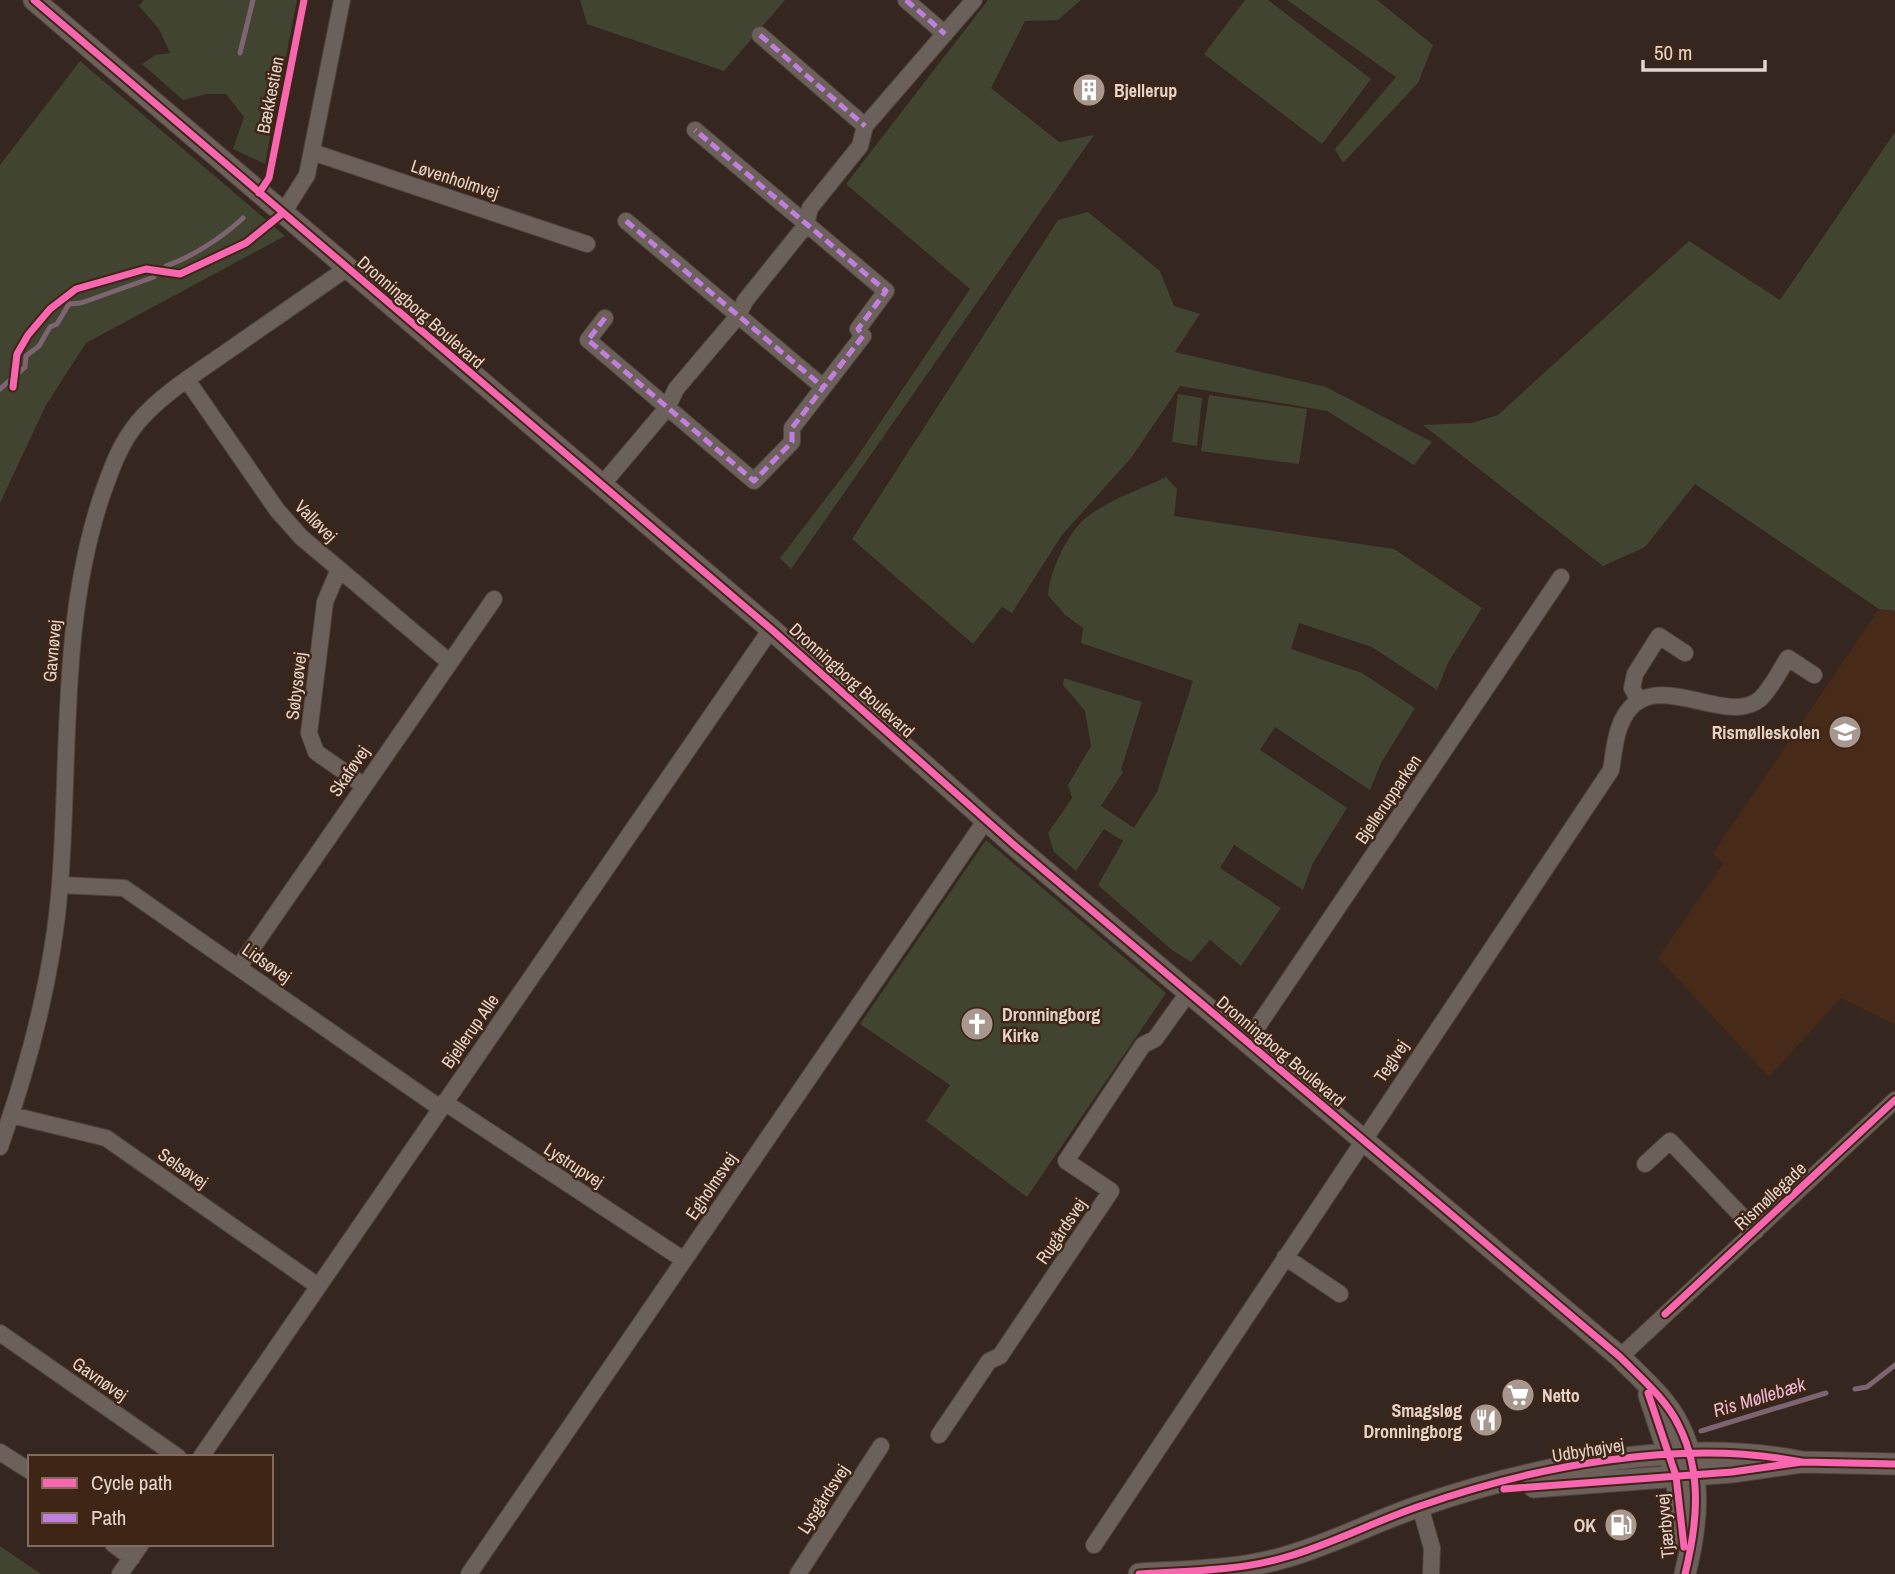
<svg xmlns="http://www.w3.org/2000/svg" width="1895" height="1574" viewBox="0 0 1895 1574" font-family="'Archivo Narrow',sans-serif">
<rect width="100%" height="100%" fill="#35271f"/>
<path fill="#472a18" d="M1879,609l16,2v414l-54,-27 -72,79 -111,-119 65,-94 -10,-11z"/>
<path fill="#414430" d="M144,0h153l-32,164 -32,-15 11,-32 -18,-23h-19l-24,6 -41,-36 13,-9 15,-2 -11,-24 -20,-23z
M580,0h205l-61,71 -137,-47z
M988,0h93l-23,20 -33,1 -34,67 68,54 35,-7 -303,434 -11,-11 73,-95 117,-174 -124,-105z
M1245,0h23l103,79 -49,65 -118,-90z
M1287,0h90l56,45 -15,38 -75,80 -8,-14 61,-72z
M80,61l205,175 -199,107 -40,62 -46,98v-338z
M1895,132v479l-16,-2 -184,-125 -50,63 -42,19 -180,-141 49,-2 26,-8 191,-174 91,59z
M1088,212l72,59 14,35 26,8 -25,38 151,35 106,55 -18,23 -87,-54 -147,-25 -49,72 -69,77 -50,78 -10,-6 -29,37 -121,-105 206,-319z
M1178,394l24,4 -5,48 -25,-4z
M1209,395l98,14 -8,55 -98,-13z
M1166,477l11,12 -3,27 220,33 88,59 -34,55 -11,27 -65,-43 -73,-24 -8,26 71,24 53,35 -34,55 -11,27 -95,-63 -15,23 87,58 -34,55 -10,27 -69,-45 -14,23 61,40 -40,58 -31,-26 -19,22 -19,-12 -74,-65 25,-44 -19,-12 -28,42 -22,-19 -6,-19 24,-35 -4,-13 23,-39 -6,-35 -22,-26 1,-7 78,24 -21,68 2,2 -22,34 33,22 23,-36 36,-111 -112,-38 2,-15 -18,-13 -17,-20c2,-25 21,-67 43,-81 22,-16 51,-25 75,-37z
M986,840l180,153 -139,204 -101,-76 24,-36 -90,-61z
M0,1546l41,28h-41z"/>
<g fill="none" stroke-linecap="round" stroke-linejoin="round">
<path stroke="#7e6471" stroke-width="5" d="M240,53l13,-53
M166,266c26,-9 57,-29 77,-48
M0,389l25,-22 1,-11 13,-10 11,-19 7,-3 12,-20 12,-1 73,-26
M1855,1389l12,-2 28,-22
M1701,1431l125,-38"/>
<defs>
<path id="street" d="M906,0l39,34
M760,35l105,91
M312,152l275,92
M283,213l24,-38 35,-175
M626,221l197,166
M605,318l-17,22 166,141 38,-39v-14l71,-92 -5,-7 28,-38 -191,-161
M187,380l90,130 24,27 147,124
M601,486l66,-78 9,-19 62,-73 7,-15 61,-76 4,-17 50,-62 5,-20 109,-126
M339,569l-14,33 -16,131 7,19 47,33
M1639,701l-7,-13 3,-14 24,-38 26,17
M60,885l64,3 316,220
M239,967l255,-368
M1247,1042l314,-465
M444,1102l240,158
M11,1115l95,23 212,148
M0,1147c30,-85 53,-172 60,-262 10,-130 0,-262 41,-387 10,-28 18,-53 37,-76 24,-28 57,-48 87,-69 40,-28 81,-56 121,-84
M1645,1164l25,-23 86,90
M1285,1257l55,37
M0,1333l178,124
M1620,1357l275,-257
M939,1435l50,-74 11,-5 111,-165 -45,-30 77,-116 12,-6 33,-46
M0,1452l30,19
M201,1457l570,-828
M1420,1506l12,42 -1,26
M113,1544l19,14
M1094,1545l517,-775c3,-17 4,-37 13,-53 29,-53 102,11 136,-18 11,-10 20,-29 28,-41l26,17
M120,1574l21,-30
M469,1574l516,-753
M798,1574l83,-128"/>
<path id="secondary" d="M34,0l737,629 242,215 607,513c20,20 47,43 59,69 24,48 18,99 6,148
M1649,1395l27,81 8,63
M1534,1487l198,-15 70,-10 93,2
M1139,1574c49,-3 100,-3 147,-17 46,-13 89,-36 134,-51 115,-40 261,-68 382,-44"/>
</defs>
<use href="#street" stroke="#50443d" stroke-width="18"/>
<use href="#secondary" stroke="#50443d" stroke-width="23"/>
<use href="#street" stroke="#6c615a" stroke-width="16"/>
<use href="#secondary" stroke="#6c615a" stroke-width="21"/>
<path stroke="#c07fdc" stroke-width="5" stroke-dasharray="10 5" stroke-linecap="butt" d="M906,0l39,34
M760,35l105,91
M626,221l197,166
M605,318l-17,22 166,141 38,-39v-14l71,-92 -5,-7 28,-38 -191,-161"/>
<defs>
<path id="cycleway" d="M34,0l737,629 242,215 607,513c20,20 47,43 59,69 24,48 18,99 6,148
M259,193l10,-15 35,-178
M13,387l4,-33 11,-19 22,-26 26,-20 70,-20 34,5 66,-31 37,-30
M1665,1314l230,-214
M1648,1393l28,83 8,71
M1504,1489l228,-17 70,-10 93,2
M1139,1574c49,-3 100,-3 147,-17 46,-13 89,-36 134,-51 115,-40 261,-68 382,-44"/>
</defs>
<use href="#cycleway" stroke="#3e2516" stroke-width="11"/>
<use href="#cycleway" stroke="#f766af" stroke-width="7"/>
</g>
<defs>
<symbol id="building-disc" viewBox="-11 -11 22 22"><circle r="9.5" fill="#a7978f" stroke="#3e2516"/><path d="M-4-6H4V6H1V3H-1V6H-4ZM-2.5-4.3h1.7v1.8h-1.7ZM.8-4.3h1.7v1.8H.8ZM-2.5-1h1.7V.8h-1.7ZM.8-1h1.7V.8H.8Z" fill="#fff"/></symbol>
<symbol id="school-disc" viewBox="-11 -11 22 22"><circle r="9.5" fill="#a7978f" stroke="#3e2516"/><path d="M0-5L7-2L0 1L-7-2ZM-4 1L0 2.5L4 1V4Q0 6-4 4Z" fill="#fff"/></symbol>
<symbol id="church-disc" viewBox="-11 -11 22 22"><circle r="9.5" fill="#a7978f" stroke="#3e2516"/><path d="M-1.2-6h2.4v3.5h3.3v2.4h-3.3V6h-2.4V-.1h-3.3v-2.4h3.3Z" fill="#fff"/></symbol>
<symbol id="supermarket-disc" viewBox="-11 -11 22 22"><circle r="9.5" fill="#a7978f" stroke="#3e2516"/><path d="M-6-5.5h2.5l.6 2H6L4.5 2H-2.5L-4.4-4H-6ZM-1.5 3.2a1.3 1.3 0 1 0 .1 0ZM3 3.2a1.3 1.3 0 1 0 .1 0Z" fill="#fff"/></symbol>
<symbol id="restaurant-disc" viewBox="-11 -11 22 22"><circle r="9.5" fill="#a7978f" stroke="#3e2516"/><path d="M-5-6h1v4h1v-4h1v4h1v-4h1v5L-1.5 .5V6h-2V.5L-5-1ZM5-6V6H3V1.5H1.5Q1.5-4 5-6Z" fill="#fff"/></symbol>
<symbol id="fuel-disc" viewBox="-11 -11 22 22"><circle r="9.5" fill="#a7978f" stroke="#3e2516"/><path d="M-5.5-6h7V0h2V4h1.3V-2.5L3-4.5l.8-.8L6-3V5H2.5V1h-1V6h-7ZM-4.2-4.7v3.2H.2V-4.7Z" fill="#fff"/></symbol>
</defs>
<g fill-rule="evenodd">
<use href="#building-disc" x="1070" y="71" width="38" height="38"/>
<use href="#school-disc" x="1826" y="713" width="38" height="38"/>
<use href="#church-disc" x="958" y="1005" width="38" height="38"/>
<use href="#supermarket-disc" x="1499" y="1376" width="38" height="38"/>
<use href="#restaurant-disc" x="1467" y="1401" width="38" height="38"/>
<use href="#fuel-disc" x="1602" y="1506" width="38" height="38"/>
</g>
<g text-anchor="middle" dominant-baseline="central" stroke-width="5" stroke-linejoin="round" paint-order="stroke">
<g font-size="18" font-weight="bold" fill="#e5d4cb" stroke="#3e2516" text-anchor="start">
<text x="1114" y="90">Bjellerup</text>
<text x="1820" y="732" text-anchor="end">Rismølleskolen</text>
<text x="1002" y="1014">Dronningborg<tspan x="1002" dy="21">Kirke</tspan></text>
<text x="1542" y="1395">Netto</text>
<text x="1462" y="1410" text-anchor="end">Smagsløg<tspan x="1462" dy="21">Dronningborg</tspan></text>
<text x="1596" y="1525" text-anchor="end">OK</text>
</g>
<g font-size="18" fill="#e5d4cb" stroke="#3e2516">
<text transform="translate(270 95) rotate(-79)">Bækkestien</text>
<text transform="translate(455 179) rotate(18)">Løvenholmvej</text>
<text transform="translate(421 312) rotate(41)">Dronningborg Boulevard</text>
<text transform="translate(316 521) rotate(45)">Valløvej</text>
<text transform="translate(52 651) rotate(-85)">Gavnøvej</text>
<text transform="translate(852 680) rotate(42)">Dronningborg Boulevard</text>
<text transform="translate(296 686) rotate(-83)">Søbysøvej</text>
<text transform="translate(349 771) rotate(-56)">Skaføvej</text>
<text transform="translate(1388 799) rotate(-56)">Bjellerupparken</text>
<text transform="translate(267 963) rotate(35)">Lidsøvej</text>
<text transform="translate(470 1031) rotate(-55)">Bjellerup Alle</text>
<text transform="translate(1281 1051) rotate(40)">Dronningborg Boulevard</text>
<text transform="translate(1391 1061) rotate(-56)">Teglvej</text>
<text transform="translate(574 1165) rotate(33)">Lystrupvej</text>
<text transform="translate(183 1168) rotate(35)">Selsøvej</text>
<text transform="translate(711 1186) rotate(-56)">Egholmsvej</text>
<text transform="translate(1770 1196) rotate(-43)">Rismøllegade</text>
<text transform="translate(1061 1231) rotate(-56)">Rugårdsvej</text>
<text transform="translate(100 1379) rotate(35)">Gavnøvej</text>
<text transform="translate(1588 1450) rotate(-9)">Udbyhøjvej</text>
<text transform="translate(823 1499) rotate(-57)">Lysgårdsvej</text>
<text transform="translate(1665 1526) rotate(-95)">Tjærbyvej</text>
</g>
<g font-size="19" font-style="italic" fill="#edb9d6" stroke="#3e2516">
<text transform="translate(1759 1397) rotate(-17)">Ris Møllebæk</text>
</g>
</g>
<rect x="28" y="1455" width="245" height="91" fill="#3e2516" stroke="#816b5e" stroke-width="2"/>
<rect x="42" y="1478" width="35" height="10" fill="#f766af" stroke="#816b5e" stroke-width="2"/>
<text x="91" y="1490" font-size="21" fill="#e5d4cb">Cycle path</text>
<rect x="42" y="1513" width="35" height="10" fill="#c07fdc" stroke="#816b5e" stroke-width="2"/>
<text x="91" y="1525" font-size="21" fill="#e5d4cb">Path</text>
<path d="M1643 60v10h122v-10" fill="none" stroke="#e5d4cb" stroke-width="3.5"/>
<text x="1654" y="60" font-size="21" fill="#e5d4cb" stroke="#3e2516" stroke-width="5" paint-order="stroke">50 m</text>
</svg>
